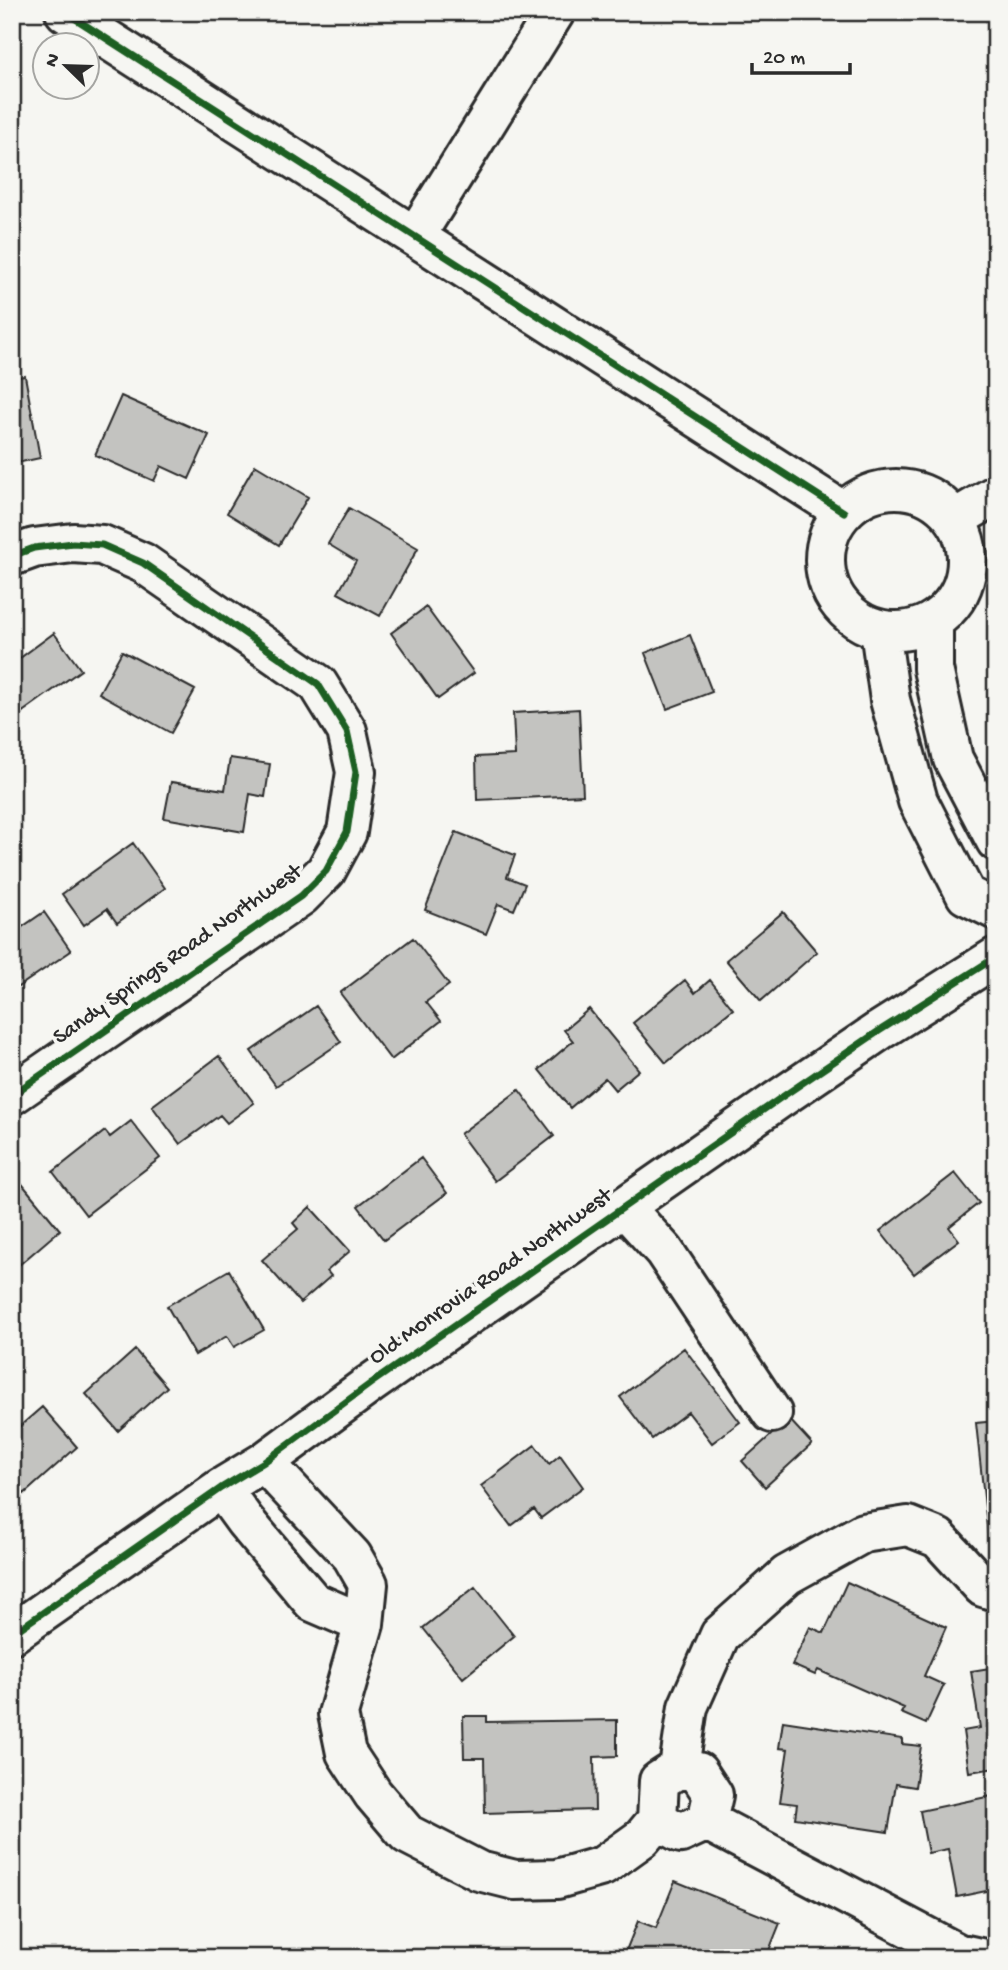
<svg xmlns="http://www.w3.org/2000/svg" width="1008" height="1970" viewBox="0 0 1008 1970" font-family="'Gochi Hand',sans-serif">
<rect width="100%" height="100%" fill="#f6f6f2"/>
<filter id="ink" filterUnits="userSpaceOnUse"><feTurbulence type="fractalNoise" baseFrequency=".0143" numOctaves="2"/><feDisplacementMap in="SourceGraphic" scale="14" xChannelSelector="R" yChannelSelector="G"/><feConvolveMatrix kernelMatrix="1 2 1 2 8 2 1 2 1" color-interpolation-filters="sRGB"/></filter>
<g filter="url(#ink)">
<path fill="#c3c3c0" stroke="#2b2b2b" stroke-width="2" d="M25,376l15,82 -28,6v-86z
M121,396l88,39 -20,44 -28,-13 -7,15 -59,-26z
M255,465l53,32 -29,48 -52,-32z
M349,508l69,40 -38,68 -42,-23 18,-32 -28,-17z
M426,607l48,66 -36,26 -47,-66z
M54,633l27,37 -67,48 -2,-3v-51z
M690,635l22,57 -45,17 -22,-56z
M122,651l73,39 -24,43 -72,-40z
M579,709l4,86 -106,5 -1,-43 39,-2 -2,-42z
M230,758l40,6 -5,33 -15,-3 -6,38 -80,-14 7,-36 54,8z
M456,832l59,23 -8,22 18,7 -11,26 -16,-6 -12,30 -61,-24z
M133,843l32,45 -48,35 -10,-14 -23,16 -22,-31z
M44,912l27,39 -59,40v-57z
M783,912l34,40 -56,49 -35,-41z
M413,938l36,47 -23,17 15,19 -50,39 -51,-67z
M685,980l10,13 15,-13 23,29 -67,54 -33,-40z
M316,1006l25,36 -65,44 -25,-35z
M589,1009l50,61 -24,20 -10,-12 -35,30 -31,-38 34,-29 -9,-11z
M219,1056l35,47 -27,20 -7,-8 -40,29 -28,-38z
M519,1090l35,46 -59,45 -35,-47z
M131,1121l29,37 -74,57 -33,-43 52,-41 5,6z
M421,1158l26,35 -63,47 -26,-34z
M955,1173l24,30 -30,24 10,13 -45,34 -34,-43z
M18,1179l42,51 -48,41v-87z
M310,1207l40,44 -23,20 4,5 -31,27 -38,-43 36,-31 -5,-6z
M229,1270l35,60 -30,17 -7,-11 -32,19 -28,-49z
M684,1348l56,74 -28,21 -24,-31 -36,27 -32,-42z
M135,1350l32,37 -49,44 -32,-37z
M42,1407l35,40 -53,47 -12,-14v-47z
M789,1419l23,25 -47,43 -23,-26z
M996,1421v113l-8,1 -12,-112z
M535,1445l14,19 11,-9 23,32 -42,31 -7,-9 -23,17 -30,-40z
M847,1582l99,45 -22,49 20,9 -18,39 -25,-11 3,-5 -86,-38 -3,5 -23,-10 18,-38 14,6z
M475,1587l39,49 -51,42 -40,-50z
M996,1667v101l-27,4 -6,-41 17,-3 -9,-57z
M463,1716h24v6l130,-2v36l-23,1 1,53 -110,3 -1,-55h-20z
M783,1721l119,18v5l19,2 -6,41 -19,-3 -8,48 -93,-14 2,-14 -17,-2 8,-53 -9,-1z
M996,1795v94l-39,8 -9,-48 -20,4 -8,-42z
M675,1881l105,42 -14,35h-143l15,-37 18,7z"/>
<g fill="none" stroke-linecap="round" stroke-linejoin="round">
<defs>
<path id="minor" d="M65,12l779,500
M416,235l139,-223
M825 560a71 71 0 1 1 142 0a71 71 0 1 1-142 0Z
M955,519l41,-24
M12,556l22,-8 39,-5 29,2 41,18 175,121 29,47 9,41 -9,60 -21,39 -25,25 -289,199
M933,622v47l20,90 43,82
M880,630l10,70 28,101 48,94 30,15
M625,1208l39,43 108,162
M264,1462l88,94 16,28 -4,40 -26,90 8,39 27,41 34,40 72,37 36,9 42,-1 46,-13 39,-28 15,-18 2,-39 20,-13 19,4 15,23 -6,26 -26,12 -24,-13
M221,1488l24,33 68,81 51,22
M12,1634l209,-146 43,-26 106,-78 409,-285 100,-68 117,-74
M679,1768l9,-61 32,-72 67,-60 76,-42 45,-7 30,12 45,49 13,4
M707,1821l250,132 23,5"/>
</defs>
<use href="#minor" stroke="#2b2b2b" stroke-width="44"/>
<use href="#minor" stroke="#f6f6f2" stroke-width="38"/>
<defs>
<path id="cycleway" d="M65,12l779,500
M12,556l22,-8 39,-5 29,2 41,18 175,121 29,47 9,41 -9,60 -21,39 -25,25 -289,199
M12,1634l209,-146 43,-26 106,-78 409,-285 100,-68 117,-74"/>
</defs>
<use href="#cycleway" stroke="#f6f6f2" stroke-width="11"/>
<use href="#cycleway" stroke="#1b5e20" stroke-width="7"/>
</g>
</g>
<g text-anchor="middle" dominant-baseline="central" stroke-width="7" stroke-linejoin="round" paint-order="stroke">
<g font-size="23" fill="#2b2b2b" stroke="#f6f6f2">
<text transform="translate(178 955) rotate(-35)">Sandy Springs Road Northwest</text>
<text transform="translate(491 1277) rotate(-35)">Old Monrovia Road Northwest</text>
</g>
</g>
<rect width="1008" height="1970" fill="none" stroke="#f6f6f2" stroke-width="42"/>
<rect x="21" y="21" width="966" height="1928" fill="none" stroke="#2b2b2b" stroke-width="2.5" filter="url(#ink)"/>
<g transform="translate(66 66) rotate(293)"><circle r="33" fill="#f6f6f2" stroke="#a5a5a2" stroke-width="2"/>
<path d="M0-5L12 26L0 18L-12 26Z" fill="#2b2b2b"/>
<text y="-10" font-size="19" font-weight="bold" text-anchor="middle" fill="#2b2b2b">N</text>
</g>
<path d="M752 63v10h98v-10" fill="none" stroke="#2b2b2b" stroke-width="3.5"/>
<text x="763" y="63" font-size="21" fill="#2b2b2b" stroke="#f6f6f2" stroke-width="5" paint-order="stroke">20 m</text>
</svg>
